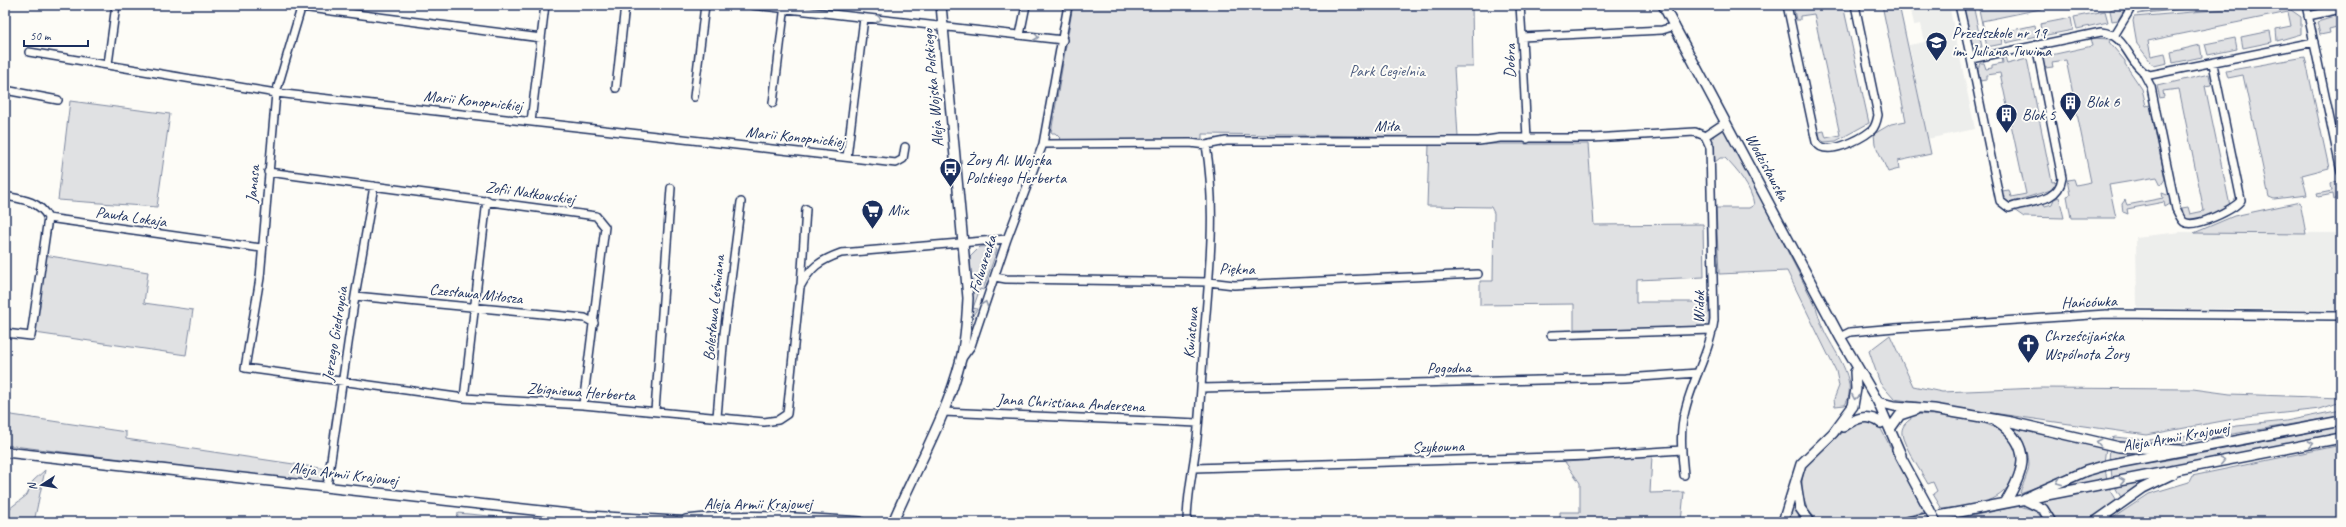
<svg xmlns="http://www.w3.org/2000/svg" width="2346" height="527" viewBox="0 0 2346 527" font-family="Caveat,sans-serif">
<rect width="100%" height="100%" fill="#fdfcf7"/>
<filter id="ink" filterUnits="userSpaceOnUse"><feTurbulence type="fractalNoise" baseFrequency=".025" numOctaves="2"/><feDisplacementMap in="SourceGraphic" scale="8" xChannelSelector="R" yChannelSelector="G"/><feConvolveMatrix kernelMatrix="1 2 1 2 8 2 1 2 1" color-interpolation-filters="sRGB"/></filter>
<g filter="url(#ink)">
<path fill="#edeeec" d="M1910,5h39l26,124 -48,10 -18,-94 16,-3 -4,-18 -7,1z
M2181,232l160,1v77l-204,-2 -1,-71z"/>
<path fill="#e0e1e3" stroke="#7e88a0" d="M1073,5h399l1,62h-19l4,70 -256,-3v5l-139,2 -8,-8h-4z
M1793,5h50l26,118 -33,18 -12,1 -4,-3 -1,-7 5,-1 2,7 14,-3 -26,-121 -14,2v4h-4z
M1882,5h17l32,149 -33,7 1,8 -11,3 -13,-28 -1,-10 17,-10 15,-3z
M1963,5h10l9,42h-4l-7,-5z
M1978,5h82l-78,16 3,14 15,-3 2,12 -15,3z
M2125,5h2l-9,15 -6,1 -2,-11z
M2177,5h10l-4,4 -46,5z
M2252,5h32l17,12v17l-24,7 -1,-12 15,-3 -3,-14 -140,29 3,15 14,-3 2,10 -13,3 -17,-22 -4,-23 1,-4 93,-8z
M2105,11l3,11 -31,7 -3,-12z
M2341,15v11l-12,3 1,4 -10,2 -3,-13z
M2071,18l2,12 -31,6 -2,-12z
M2035,25l2,11 -31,7 -2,-11z
M2270,31l2,11 -29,6 -2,-11z
M2090,38l21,1 -2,3 16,19v3l17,25 4,17 4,-1 15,74 -4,6 -4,-8 -48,8 7,33h-45l-4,-22 3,-1 -3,-15 7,-1 2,6 15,-3 -25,-122 -14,2 1,5 -8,1 -3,-11 50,-11z
M2235,38l2,11 -29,6 -3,-11z
M2200,45l2,12 -29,6 -2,-11z
M2005,56l2,8 20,-5 25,123 7,-1 -8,9 -42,13 -6,-4 -1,-8 7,-1 2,7 15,-3 -26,-121 -14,2v5l-6,1 -2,-12 2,-6h4l2,6 6,-1v-3l11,-2 -1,-6z
M2305,57l24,111 -27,7 5,20 -33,4 -5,-2 -26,-122 -15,3 -2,-7z
M2209,74l2,11 -6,1 25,120 -33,15 -12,-1 -3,-12 6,-1 2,7 14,-3 -25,-122 -16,2 1,6 -4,1 -3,-12z
M70,101l100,13 -13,93 -99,-7z
M1722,130l5,3 89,174c2,7 4,14 7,21 9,21 37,53 22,77l-10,1 -1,-7 5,-13 -3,-15 -49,-100 -68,3 -3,-66h33l5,-3c-2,-17 -17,-35 -29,-47h-5l-5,4 -2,-27 4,-4z
M1429,144h159l6,81 109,-1 1,53 -67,3v22h72v26l-135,1v-25l-94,1v-24h13l1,-68 -3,-6 -64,-1z
M2334,182l5,1 2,6 -1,7 -6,4 -1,-6 -15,3 -1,-3 15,-3 -1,-7z
M2162,193l8,3v8l-5,3 -1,-5 -37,7 1,5 -5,-2 -1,-8 3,-4 2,5 36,-7z
M2059,197l5,21 -40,-1 -10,-7 29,-8 2,4 7,-2 2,-5z
M2300,202l6,32 -112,-1 40,-17z
M993,246l4,4 -14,40 -3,-1 -7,19 4,1 -5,8 -2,-60 10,-10z
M44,255l104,17 -4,31 49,7 -7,45 -151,-22z
M1890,335l23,51 29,6 98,-4 153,1 37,5 111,4v4l-21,7 -81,9 -92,17 -253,-36 -14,-16 -11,-32z
M2341,410v6l-180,30 -49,-4v-4l3,-1 30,3 22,-1 70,-13 49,-5z
M5,414l121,18v7l201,30 -6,14 -316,-38z
M1909,414c28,1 64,1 90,16 10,5 15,16 18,27 1,8 0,14 -4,21 -12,28 -44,27 -71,31l-9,-15 4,-3 -4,-9 -5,2c-6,-11 -25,-39 -26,-50 -1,-7 4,-12 9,-15z
M1863,422l12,2 6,5 43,83 -40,10h-64c-19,-14 -22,-36 -14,-57l45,-41z
M2341,426v7l-229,45 -1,-10 57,-8z
M2015,427l91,20 -2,16 -84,30c0,-3 9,-20 9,-29 0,-19 -12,-25 -14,-37z
M2341,445v77h-146l-32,-3 -56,3 42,-28 40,-12 3,-6z
M2110,447l35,5v2l-36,7z
M1652,456l-2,37 34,-1 -3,30h-121v-10h20v-29l-15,-21z
M2105,469l2,10 -69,17 42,-19z
M45,470l-11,52h-29v-10l22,-17 6,-14z
M2145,482l-23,17 -7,-12 29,-5z
M2109,488l9,14 -29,20h-32l-14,-21z
M1792,506h2l9,16h-16z
M2020,506l16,5 9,11h-87l-2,-3z
M458,513l93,9h-94z
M1191,516l5,1 212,5h-217z"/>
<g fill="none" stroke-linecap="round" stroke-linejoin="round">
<defs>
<path id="street" d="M302,5l-26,88 -16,185 -15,90 219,30 119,7 181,17 14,-2 9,-6 13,-127c11,-20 19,-26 41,-34l166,-14
M752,5l311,35
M1520,5l2,32
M1787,5l29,137c9,16 45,-3 56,-12 4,-4 5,-10 6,-15l-23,-110
M1959,5l12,54 130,-27c27,2 27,35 49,43l164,-33
M2306,5l35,167
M301,7l240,31
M2308,16l33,-7
M1020,35l6,-30
M2114,36l19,-31
M29,52l247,41 620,70 7,-4 2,-12
M1971,59l29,142 9,7 6,-2c19,-5 44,-5 47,-28l-26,-133
M108,64l8,-59
M2143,72l8,15 25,122c2,4 5,11 8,13 11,7 51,-13 57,-22l-28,-136
M616,88l9,-83
M5,90l53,10
M694,97l11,-92
M773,103l12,-98
M531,122l14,-117
M1527,139l-5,-102 140,-7 13,-4
M1043,144l147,-1 16,2 20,-4h253l21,-3h92l103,-6 10,4 21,-14
M847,157l17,-139
M268,172l328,44 9,11 -22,178
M5,196c17,3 35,5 43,22l213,30
M995,277l11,2 203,3 25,3 244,-11
M801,285l5,-76
M355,296l230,22 9,5
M5,333l26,3 17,-118
M1551,335l162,-5
M1840,337l10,-5 45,-4 211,-14 235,2
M963,357l8,-11 36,-107 36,-95 25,-139
M1201,388l425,-10 72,-5
M464,398l23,-198
M655,411l16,-223
M943,412l255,11
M717,417l7,-83 17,-132
M1194,468l395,-12 93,-6
M1684,475c-2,-21 -5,-43 1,-64 7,-31 25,-59 29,-91l-4,-173 -5,-11
M327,487l28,-191 19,-110
M1187,522c0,-29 7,-55 10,-84 4,-37 5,-74 8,-112 5,-60 11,-121 1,-181"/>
<path id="secondary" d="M1663,5l177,332 38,65 23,53
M1878,402l16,4 40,3 77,13 108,25 61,3
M1997,422c36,24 28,49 8,81
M1843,427c13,-9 24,-14 38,-4
M1890,429l10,-14 15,-5
M1897,450l32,59
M5,452l583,64 105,6
M1796,483l4,25 10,14
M2025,498l61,-27 21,-6 234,-44
M2027,501l16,8 8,13
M686,520c58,-7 116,-2 174,2
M893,522c23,-54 54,-106 68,-163 5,-20 6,-41 7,-61l-27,-293
M1783,522l18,-58 32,-31 20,-27 3,-17 -1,-17
M1908,522l433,-84
M2095,522l48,-34 29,-14"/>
</defs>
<use href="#street" stroke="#1b2f5e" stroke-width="10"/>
<use href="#secondary" stroke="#1b2f5e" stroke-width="12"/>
<use href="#street" stroke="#fdfcf7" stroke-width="7"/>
<use href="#secondary" stroke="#fdfcf7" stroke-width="9"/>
<defs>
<path id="secondary-bridge" d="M1929,509l7,13"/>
</defs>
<use href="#secondary-bridge" stroke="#1b2f5e" stroke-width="12" stroke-linecap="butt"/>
<use href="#secondary-bridge" stroke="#fdfcf7" stroke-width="9"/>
</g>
<defs><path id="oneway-chevron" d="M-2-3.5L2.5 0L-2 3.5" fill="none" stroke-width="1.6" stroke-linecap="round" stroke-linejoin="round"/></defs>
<g stroke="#8c96aa">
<use href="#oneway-chevron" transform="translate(879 19) rotate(6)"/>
<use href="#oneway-chevron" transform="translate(1036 37) rotate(7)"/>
<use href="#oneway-chevron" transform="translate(985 304) rotate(-71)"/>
<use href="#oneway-chevron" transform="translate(1855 397) rotate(100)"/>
<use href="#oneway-chevron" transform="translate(2099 442) rotate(-167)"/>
<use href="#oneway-chevron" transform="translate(2311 444) rotate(-11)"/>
<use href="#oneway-chevron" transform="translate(2222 461) rotate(-11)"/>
<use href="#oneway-chevron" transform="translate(2122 481) rotate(-11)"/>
<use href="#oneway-chevron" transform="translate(2059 482) rotate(158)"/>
</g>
</g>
<defs>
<symbol id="school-pin" viewBox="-11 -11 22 30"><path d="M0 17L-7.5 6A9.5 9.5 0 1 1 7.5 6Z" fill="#1b2f5e" stroke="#fdfcf7"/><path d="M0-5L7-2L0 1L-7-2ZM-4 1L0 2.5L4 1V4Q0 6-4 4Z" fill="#fff"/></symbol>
<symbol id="building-pin" viewBox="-11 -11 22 30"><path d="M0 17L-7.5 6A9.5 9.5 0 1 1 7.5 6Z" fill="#1b2f5e" stroke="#fdfcf7"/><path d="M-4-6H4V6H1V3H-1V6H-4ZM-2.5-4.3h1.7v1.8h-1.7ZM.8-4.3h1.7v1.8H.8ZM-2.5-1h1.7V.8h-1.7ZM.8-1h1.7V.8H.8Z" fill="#fff"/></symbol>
<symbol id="bus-pin" viewBox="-11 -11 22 30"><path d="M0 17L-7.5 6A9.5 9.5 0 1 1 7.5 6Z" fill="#1b2f5e" stroke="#fdfcf7"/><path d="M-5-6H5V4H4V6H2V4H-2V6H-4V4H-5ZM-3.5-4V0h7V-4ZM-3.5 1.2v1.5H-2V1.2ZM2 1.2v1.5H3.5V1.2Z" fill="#fff"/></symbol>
<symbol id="supermarket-pin" viewBox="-11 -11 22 30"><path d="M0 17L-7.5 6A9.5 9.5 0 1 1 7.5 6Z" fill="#1b2f5e" stroke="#fdfcf7"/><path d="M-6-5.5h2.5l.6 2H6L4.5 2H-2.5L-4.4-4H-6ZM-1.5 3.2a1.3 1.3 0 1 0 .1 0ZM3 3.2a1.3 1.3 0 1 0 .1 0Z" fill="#fff"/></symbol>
<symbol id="church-pin" viewBox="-11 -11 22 30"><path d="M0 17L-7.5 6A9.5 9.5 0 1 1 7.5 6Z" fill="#1b2f5e" stroke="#fdfcf7"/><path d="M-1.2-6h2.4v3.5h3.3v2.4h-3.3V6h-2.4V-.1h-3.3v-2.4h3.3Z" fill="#fff"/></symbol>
</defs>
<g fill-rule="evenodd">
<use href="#school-pin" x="1924" y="30" width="25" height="34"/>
<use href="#building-pin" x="2058" y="90" width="25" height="34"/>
<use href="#building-pin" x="1994" y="102" width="25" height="34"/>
<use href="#bus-pin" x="938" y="156" width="25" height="34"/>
<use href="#supermarket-pin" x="860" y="198" width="25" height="34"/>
<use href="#church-pin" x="2016" y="332" width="25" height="34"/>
</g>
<g text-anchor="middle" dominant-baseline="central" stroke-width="4" stroke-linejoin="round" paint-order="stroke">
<g font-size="16" fill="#1b2f5e" stroke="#fdfcf7" text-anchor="start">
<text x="1952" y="33">Przedszkole nr 19<tspan x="1952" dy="18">im. Juliana Tuwima</tspan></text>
<text x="2086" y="102">Blok 6</text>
<text x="2022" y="115">Blok 5</text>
<text x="966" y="160">Żory Al. Wojska<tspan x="966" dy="18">Polskiego Herberta</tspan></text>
<text x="888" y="210">Mix</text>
<text x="2044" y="336">Chrześcijańska<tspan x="2044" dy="18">Wspólnota Żory</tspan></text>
</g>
<g font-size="16" fill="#1b2f5e" stroke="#fdfcf7">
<text transform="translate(1510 61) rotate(-89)">Dobra</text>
<text transform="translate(933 88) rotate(-95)">Aleja Wojska Polskiego</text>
<text transform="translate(473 101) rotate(6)">Marii Konopnickiej</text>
<text x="1387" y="126">Miła</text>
<text transform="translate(795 137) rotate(6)">Marii Konopnickiej</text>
<text transform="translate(1767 167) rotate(62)">Wodzisławska</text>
<text transform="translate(253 184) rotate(-85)">Janasa</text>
<text transform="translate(530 193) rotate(8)">Zofii Nałkowskiej</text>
<text transform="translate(131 217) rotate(8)">Pawła Lokaja</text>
<text transform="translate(983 264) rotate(-72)">Folwarecka</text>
<text transform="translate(1237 269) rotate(1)">Piękna</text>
<text transform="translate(476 294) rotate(6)">Czesława Miłosza</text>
<text transform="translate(2089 302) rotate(-2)">Hańcówka</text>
<text transform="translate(1699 307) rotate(-88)">Widok</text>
<text transform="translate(714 308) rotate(-84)">Bolesława Leśmiana</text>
<text transform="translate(1191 333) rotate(-85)">Kwiatowa</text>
<text transform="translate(335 334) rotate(-81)">Jerzego Giedroycia</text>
<text transform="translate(1449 368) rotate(-1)">Pogodna</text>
<text transform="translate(581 392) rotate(4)">Zbigniewa Herberta</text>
<text transform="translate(1071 403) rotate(3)">Jana Christiana Andersena</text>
<text transform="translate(2176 437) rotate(-10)">Aleja Armii Krajowej</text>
<text transform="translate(1438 447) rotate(-2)">Szykowna</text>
<text transform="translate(344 474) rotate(7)">Aleja Armii Krajowej</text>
<text x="758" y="504">Aleja Armii Krajowej</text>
</g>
<g font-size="16" fill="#4c5c7f" stroke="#fdfcf7">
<text x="1387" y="71">Park Cegielnia</text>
</g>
</g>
<rect width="2346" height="527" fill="none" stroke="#fdfcf7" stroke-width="20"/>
<rect x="10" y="10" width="2326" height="507" fill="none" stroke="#1b2f5e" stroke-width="1.5" filter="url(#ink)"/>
<g transform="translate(42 485) rotate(258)" stroke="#fdfcf7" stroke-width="3" paint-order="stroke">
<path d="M0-3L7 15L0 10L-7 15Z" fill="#1b2f5e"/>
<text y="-6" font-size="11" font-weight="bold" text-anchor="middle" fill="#1b2f5e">N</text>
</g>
<path d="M24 40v6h64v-6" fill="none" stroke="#1b2f5e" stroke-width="2"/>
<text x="30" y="40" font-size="12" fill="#1b2f5e" stroke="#fdfcf7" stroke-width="3" paint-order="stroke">50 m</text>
</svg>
